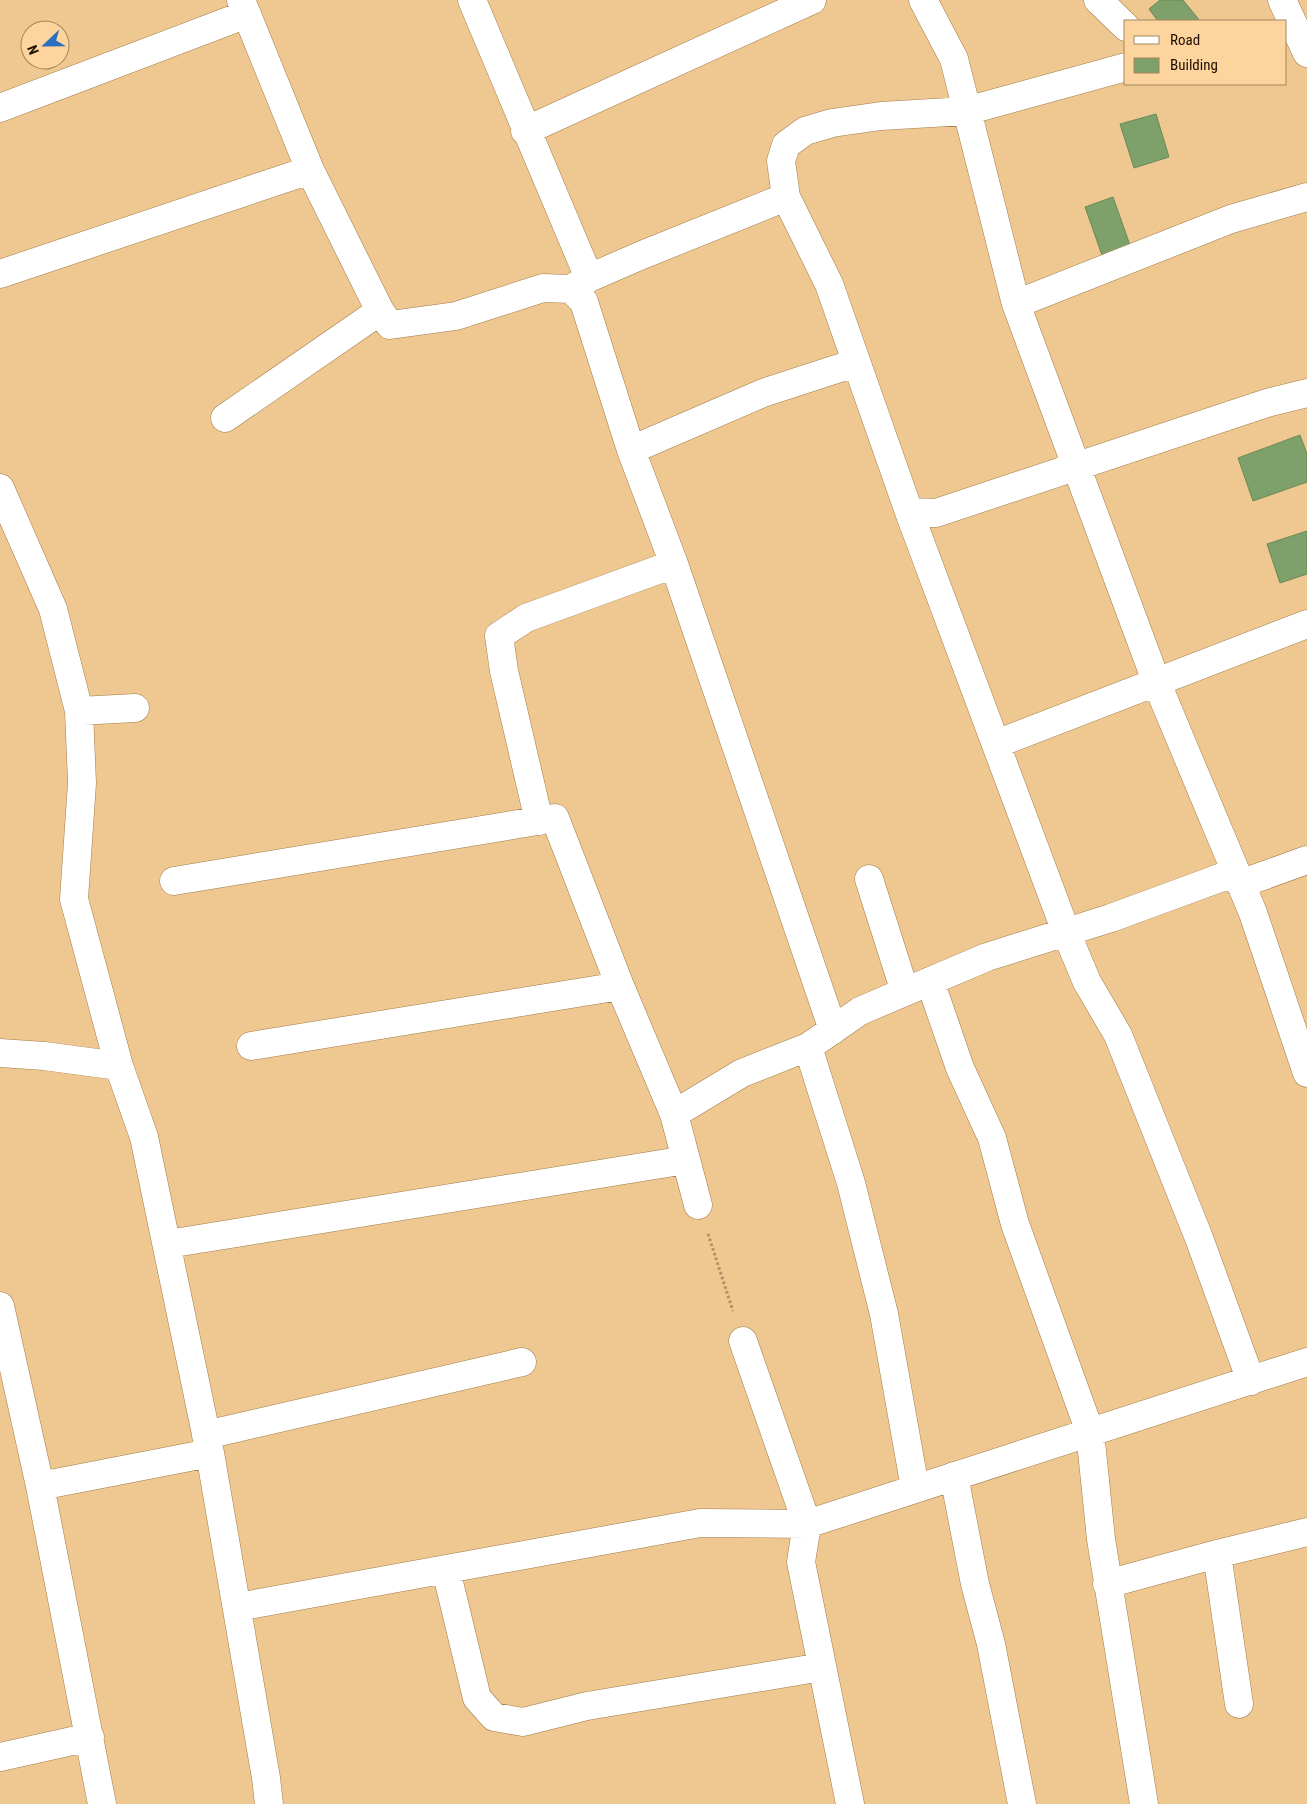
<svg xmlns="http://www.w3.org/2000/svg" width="1307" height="1804" viewBox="0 0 1307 1804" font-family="'Roboto Condensed',sans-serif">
<rect width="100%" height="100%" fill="#efc791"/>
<path fill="#7ea06b" stroke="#698a56" d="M1160,0h23l17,21h-42l-9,-12z
M1156,114l13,43 -35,11 -14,-44z
M1113,197l18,51 -28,10 -18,-51z
M1300,435l7,19v28l-54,19 -15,-43z
M1307,531v43l-27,9 -13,-39z"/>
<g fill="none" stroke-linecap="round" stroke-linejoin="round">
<defs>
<path id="minor" d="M241,0l69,170 70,141 10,14 66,-9 87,-28 28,1 13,13 47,148 43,114 159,466
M472,0l117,278
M923,0l31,59 62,245 140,377 97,232 54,160
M1098,0l28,27
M1282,0l25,53
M0,108l247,-94
M525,131l287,-131
M786,197l43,87 80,228 27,1 331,-110 40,-10
M0,274l310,-104
M571,289l18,-11 53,-23 144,-58 -5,-36 5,-16 19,-14 27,-8 49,-7 85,-5 160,-44
M1016,304l215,-85 76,-22
M225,418l155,-107
M631,450l132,-57 92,-30
M0,488l53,121 26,102 3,72 -8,116 45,167 25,71 66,316 56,325 3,26
M909,512l157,420 21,50 31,53 81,203 52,143
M79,711l56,-3
M996,744l311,-120
M539,821l-35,-150 -5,-35 27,-18 148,-54
M869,879l36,113
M174,881l381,-63 65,168 54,128
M1240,884l67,-24
M930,981l30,87 32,70 23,86 75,208 11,107 43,265
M251,1046l369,-60
M808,1047l43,136 33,131 31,174
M0,1053l44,3 75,10
M698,1205l-24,-91 68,-41 66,-26 52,-36 127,-54 124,-39 125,-46
M168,1244l518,-84
M0,1306l40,180 62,318
M206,1435l316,-73
M954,1476l21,108 16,60 31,160
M40,1486l170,-33
M1217,1554l22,150
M446,1570l31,128 17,19 29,5 64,-16 235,-39
M1107,1584l110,-30 90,-22
M238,1607l462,-84 107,1 -64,-183
M0,1757l90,-20
M850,1804l-49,-242 6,-38 500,-162"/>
</defs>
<use href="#minor" stroke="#a17c47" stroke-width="29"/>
<path stroke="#af8f65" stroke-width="3" stroke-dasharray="2.5 2.5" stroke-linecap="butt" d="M708,1234l25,77"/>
<use href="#minor" stroke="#fff" stroke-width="28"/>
</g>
<rect x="1124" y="20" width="162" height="65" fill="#fdd49d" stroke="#a3855e"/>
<rect x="1134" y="36" width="25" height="8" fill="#ffffff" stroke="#a3855e"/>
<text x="1170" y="45" font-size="15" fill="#1c0e00">Road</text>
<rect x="1134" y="58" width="25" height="15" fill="#7ea06b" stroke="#a3855e"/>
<text x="1170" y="70" font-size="15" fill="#1c0e00">Building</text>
<g transform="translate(45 45) rotate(248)"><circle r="24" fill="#fdd49d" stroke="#a3855e"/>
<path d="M0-4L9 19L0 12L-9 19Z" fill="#2a6fc0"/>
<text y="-8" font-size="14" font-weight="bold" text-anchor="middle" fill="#1c0e00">N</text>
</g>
</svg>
